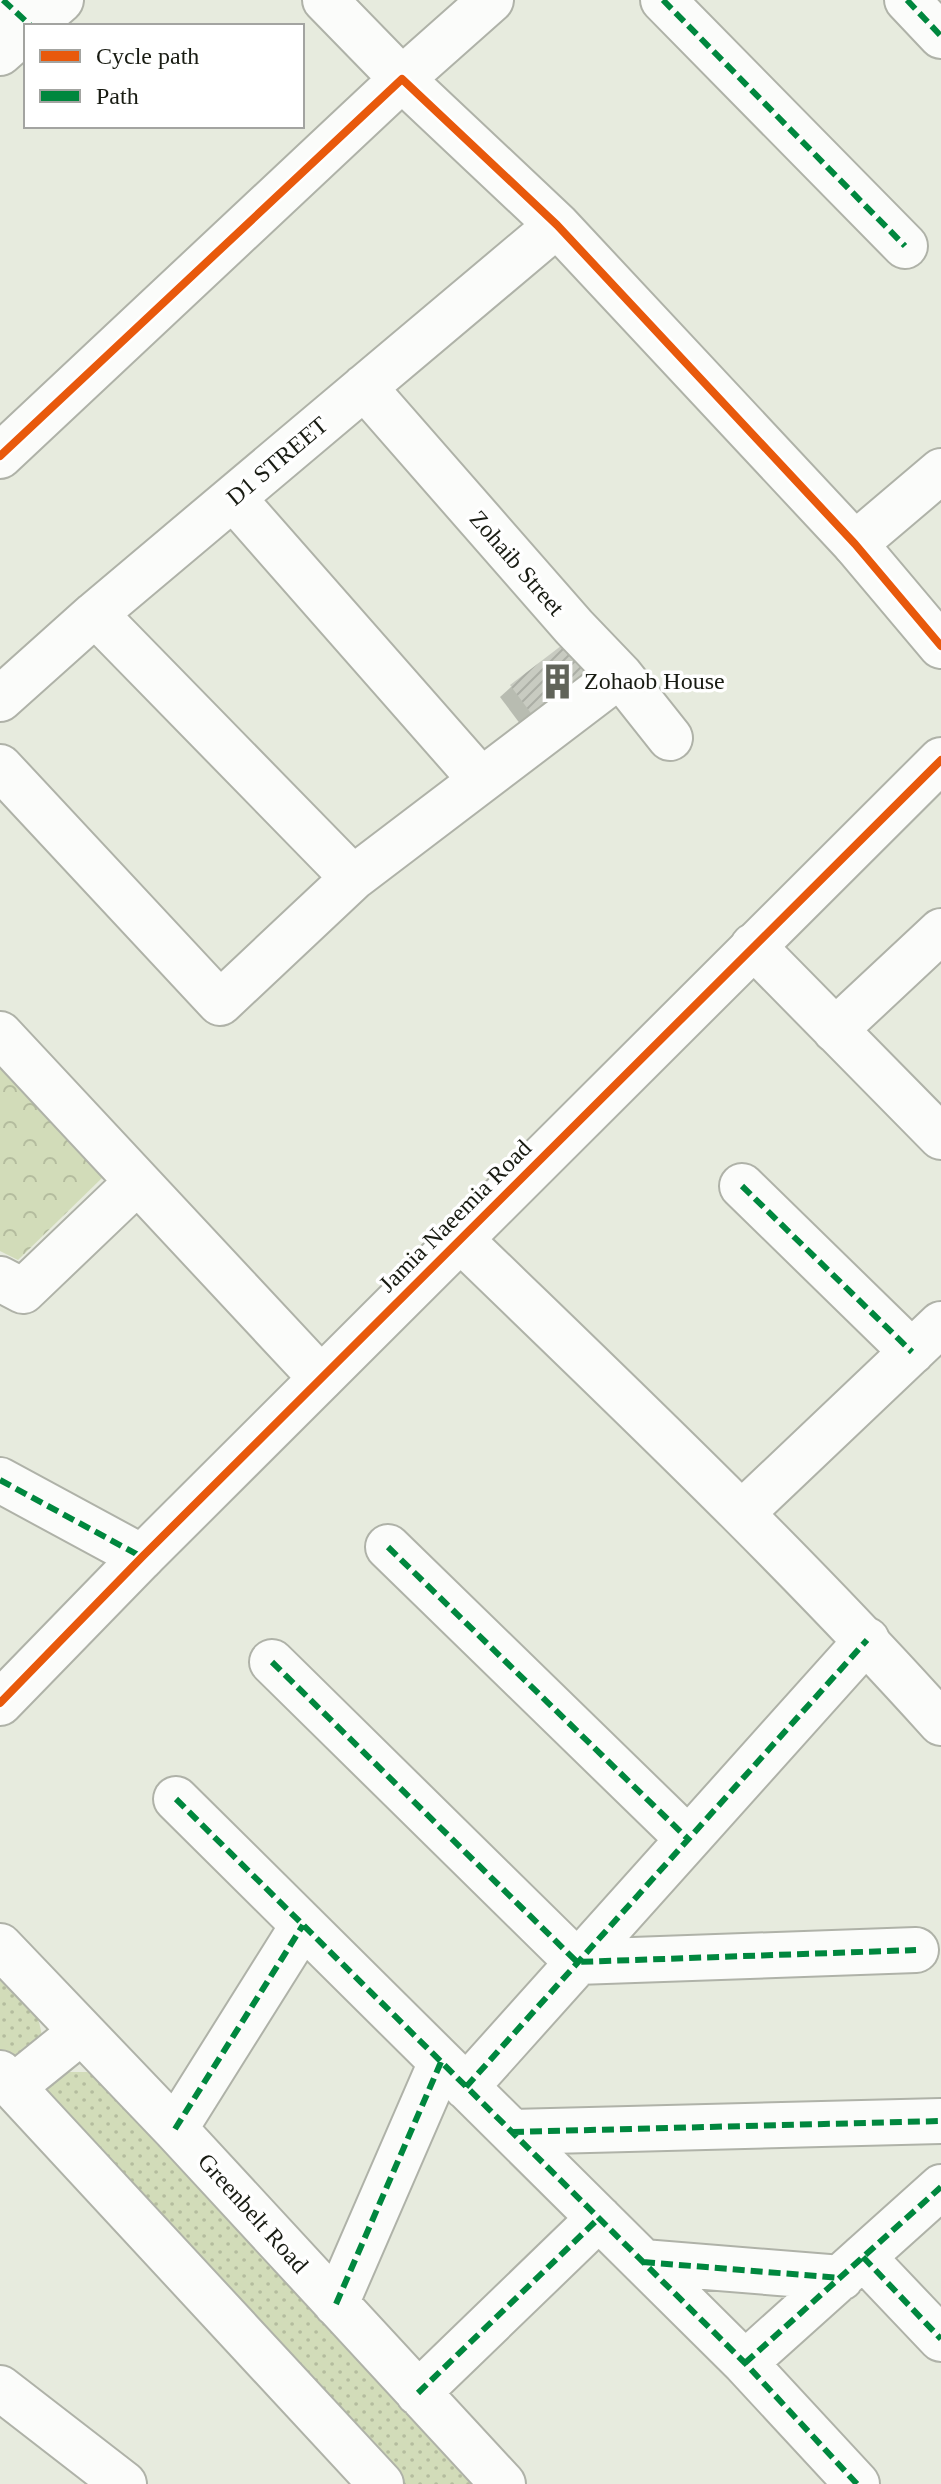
<svg xmlns="http://www.w3.org/2000/svg" width="941" height="2484" viewBox="0 0 941 2484" font-family="Georgia,serif">
<defs>
<pattern id="grass-dots" width="8" height="8" patternUnits="userSpaceOnUse" patternTransform="scale(2)"><rect width="8" height="8" fill="#d2dcb9"/><path d="M2 2h.1M6 6h.1" fill="none" stroke="#b4bc9e" stroke-width="1.8" stroke-linecap="round"/></pattern>
<pattern id="park-crowns" width="20" height="18" patternUnits="userSpaceOnUse" patternTransform="scale(2)"><rect width="20" height="18" fill="#d2dcb9"/><path d="M2 6a3 3 0 1 1 6 0M12 15a3 3 0 1 1 6 0" fill="none" stroke="#b4bc9e"/></pattern>
<pattern id="building-hatch" width="6" height="6" patternUnits="userSpaceOnUse" patternTransform="scale(2)"><rect width="6" height="6" fill="#c8cbc1"/><path d="M-1 1l2-2M0 6l6-6M5 7l2-2" fill="none" stroke="#abaea5"/></pattern>
</defs>
<rect width="100%" height="100%" fill="#e7ebde"/>
<path fill="url(#grass-dots)" d="M0,1967c21,23 40,40 42,72 -16,13 -21,24 -42,13z
M63,2072h24l17,6 383,406h-90l-355,-397z"/>
<path fill="url(#park-crowns)" d="M0,1067l103,110 -85,83 -18,-9z"/>
<path fill="#0003" d="M604,676l-77,57 -27,-36 11,-10z"/>
<path fill="url(#building-hatch)" d="M570,639l37,37 -68,48 -29,-39z"/>
<g fill="none" stroke-linecap="round" stroke-linejoin="round">
<defs>
<path id="street" d="M3,0l28,26
M325,0l77,79 89,-79
M663,0l242,246
M907,0l34,36
M364,387l210,240 46,48 50,63
M0,456l402,-377 155,146 298,319
M233,498l248,282
M95,614l258,264
M0,699l95,-85 462,-389
M0,767l220,236 133,-125 267,-203
M753,946l188,191
M835,1030l106,-99
M0,1034l321,344
M742,1186l170,166
M0,1279l23,12 114,-109
M0,1480l142,77
M742,1513l199,-189
M388,1547l300,292
M272,1662l305,300 339,-12
M176,1799l569,564 112,121
M0,1946l175,183 328,355
M0,2073l381,411
M13,2087l68,-55
M466,2087l401,-447
M175,2129l128,-204
M512,2132l429,-11
M863,2257l78,82
M643,2262l198,16
M336,2304l105,-242
M745,2363l196,-176
M418,2393l181,-175"/>
<path id="secondary" d="M31,26l30,-26
M0,53l26,-23
M941,471l-86,73 86,102
M461,1240c163,158 328,314 480,483
M0,1703l142,-146 799,-797
M0,2388l124,96"/>
</defs>
<use href="#street" stroke="#afb2a8" stroke-width="48"/>
<use href="#secondary" stroke="#afb2a8" stroke-width="48"/>
<use href="#street" stroke="#fbfcfa" stroke-width="44"/>
<use href="#secondary" stroke="#fbfcfa" stroke-width="44"/>
<path stroke="#00873e" stroke-width="6" stroke-dasharray="12 6" stroke-linecap="butt" d="M3,0l28,26
M663,0l242,246
M907,0l34,36
M742,1186l170,166
M0,1480l142,77
M388,1547l300,292
M272,1662l305,300 339,-12
M176,1799l569,564 112,121
M466,2087l401,-447
M175,2129l128,-204
M512,2132l429,-11
M863,2257l78,82
M643,2262l198,16
M336,2304l105,-242
M745,2363l196,-176
M418,2393l181,-175"/>
<defs>
<path id="cycleway" d="M0,456l402,-377 155,146 298,319 86,102
M0,1703l142,-146 799,-797"/>
</defs>
<use href="#cycleway" stroke="#fff" stroke-width="13"/>
<use href="#cycleway" stroke="#e8590c" stroke-width="8"/>
</g>
<defs>
<symbol id="building-bare" viewBox="-9 -9 18 18"><path d="M-4-6H4V6H1V3H-1V6H-4ZM-2.5-4.3h1.7v1.8h-1.7ZM.8-4.3h1.7v1.8H.8ZM-2.5-1h1.7V.8h-1.7ZM.8-1h1.7V.8H.8Z" fill="#61645a" stroke="#fff" stroke-width="2.5" paint-order="stroke"/></symbol>
</defs>
<g fill-rule="evenodd">
<use href="#building-bare" x="532" y="656" width="51" height="51"/>
</g>
<g text-anchor="middle" dominant-baseline="central" stroke-width="7" stroke-linejoin="round" paint-order="stroke">
<g font-size="24" fill="#191c13" stroke="#fff">
<text transform="translate(277 461) rotate(-40)">D1 STREET</text>
<text transform="translate(517 563) rotate(49)">Zohaib Street</text>
<text transform="translate(455 1216) rotate(-45)">Jamia Naeemia Road</text>
<text transform="translate(253 2213) rotate(48)">Greenbelt Road</text>
</g>
<g font-size="24" fill="#191c13" stroke="#fff" text-anchor="start">
<text x="584" y="681">Zohaob House</text>
</g>
</g>
<rect x="24" y="24" width="280" height="104" fill="#ffffff" stroke="#a3a4a1" stroke-width="2"/>
<rect x="40" y="50" width="40" height="12" fill="#e8590c" stroke="#a3a4a1" stroke-width="2"/>
<text x="96" y="64" font-size="24" fill="#191c13">Cycle path</text>
<rect x="40" y="90" width="40" height="12" fill="#00873e" stroke="#a3a4a1" stroke-width="2"/>
<text x="96" y="104" font-size="24" fill="#191c13">Path</text>
</svg>
